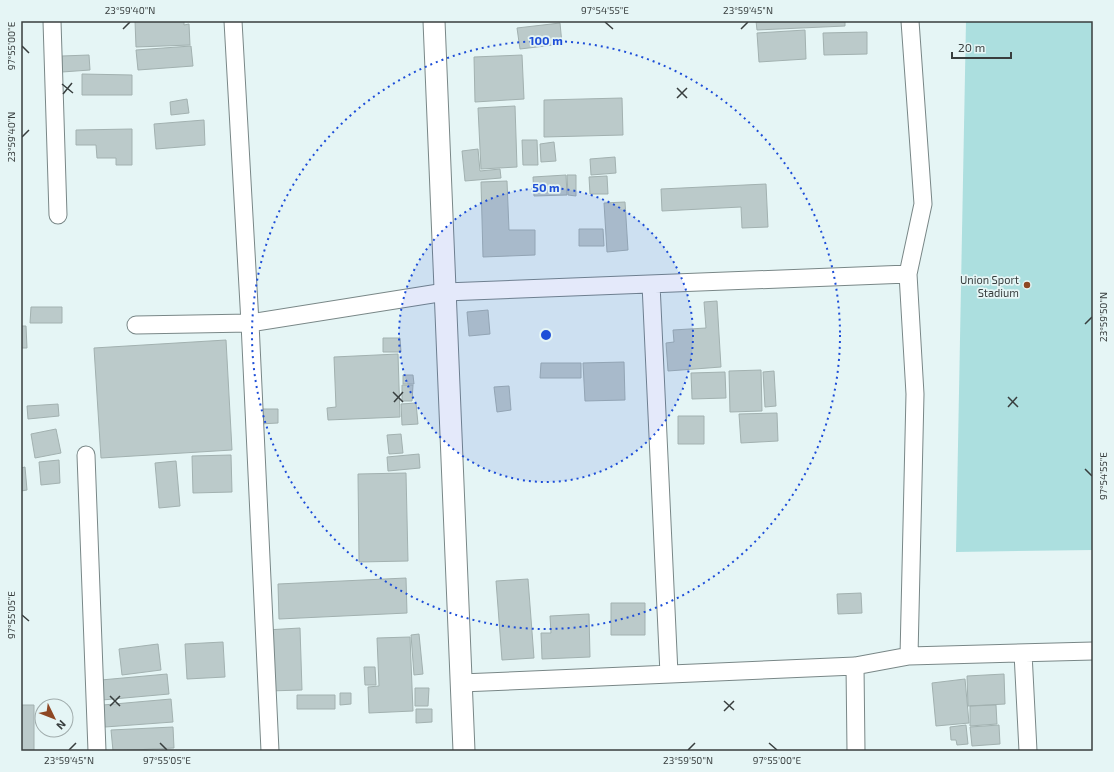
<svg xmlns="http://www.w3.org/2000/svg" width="1114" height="772" viewBox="0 0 1114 772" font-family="'Exo 2',sans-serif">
<rect width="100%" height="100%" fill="#e5f5f5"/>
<path fill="#acdfdf" d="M966,21h127v529l-137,2z"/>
<path fill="#bbcaca" stroke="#a2b1b0" d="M135,21h49v4l5,-1 1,21 -54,2z
M756,21h89v5l-88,4z
M560,23l2,21 -42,5 -3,-21z
M805,30l1,29 -47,3 -2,-29z
M867,32v22l-43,1 -1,-22z
M191,46l2,20 -55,4 -2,-20z
M89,55l1,15 -28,2v-16z
M522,55l2,44 -49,3 -1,-45z
M82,74l50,1v20h-50z
M622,98l1,37 -79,2v-37z
M187,99l2,14 -18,2 -1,-13z
M515,106l2,61 -36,2 -3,-61z
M204,120l1,25 -49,4 -2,-25z
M132,129v36h-16v-7h-19l-1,-13h-20v-15z
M522,140h15l1,25h-15z
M554,142l2,19 -15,1 -1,-18z
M478,149l2,22 20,-2 1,9 -36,3 -3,-30z
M615,157l1,16 -25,2 -1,-16z
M566,175l1,20 -33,1 -1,-19z
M567,175h9v21l-8,-1z
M607,176l1,18h-18l-1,-17z
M507,181l2,49h26v25l-52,2 -2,-75z
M766,184l2,43 -26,1 -1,-21 -79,4 -1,-22z
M625,202l3,48 -21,2 -3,-49z
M579,229h24l1,17h-25z
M717,301l4,66 -53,4 -2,-28 8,-1 -1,-12 33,-2 -2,-26z
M31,307h31v16h-32z
M488,310l2,24 -21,2 -2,-24z
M21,326h5l1,22h-6z
M383,338h17l1,14h-18z
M226,340l6,110 -131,8 -7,-110z
M398,354l2,63 -72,3 -1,-12 9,-1 -2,-50z
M624,362l1,38 -40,1 -2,-38z
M541,363h40v15h-41z
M761,370l1,41 -32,1 -1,-41z
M774,371l2,35 -11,1 -2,-35z
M725,372l1,26 -34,1 -1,-26z
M403,375h10l1,9h-11z
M402,385h11l-1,16h-10z
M509,386l2,24 -14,2 -3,-25z
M416,403l2,21 -16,1 -1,-21z
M58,404l1,12 -31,3 -1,-13z
M258,409h20v14l-19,1z
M777,413l1,28 -37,2 -2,-29z
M678,416h26v28h-26z
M56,429l5,24 -26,5 -4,-24z
M401,434l2,19 -14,1 -2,-19z
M419,454l1,14 -32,3 -1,-14z
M231,455l1,37 -39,1 -1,-37z
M59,460l1,23 -19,2 -2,-23z
M176,461l4,45 -21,2 -4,-45z
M25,467l2,23 -6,1v-23z
M406,473l2,88 -49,1 -1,-88z
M406,578l1,35 -128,6 -1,-35z
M528,579l6,79 -32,2 -6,-79z
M861,593l1,20 -24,1 -1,-20z
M611,603h34v32h-34z
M589,614l1,43 -48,2 -1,-26h10l-1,-17z
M300,628l2,62 -34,1 -2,-61z
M419,634l4,40 -9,1 -3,-40z
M410,637l3,74 -44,2 -1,-26 11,-1 -2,-48z
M223,642l2,35 -38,2 -2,-35z
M158,644l3,26 -39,5 -3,-26z
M364,667h11l1,18h-11z
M167,674l2,20 -67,6 -1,-20z
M1004,674l1,30 -37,2 -1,-30z
M965,679l4,44 -33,3 -4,-43z
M415,688h14l-1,18h-13z
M340,693h11v11l-11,1z
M297,695h38v14h-38z
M171,699l2,23 -68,5 -2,-22z
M21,705h13v46h-13z
M996,705l1,19 -27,2v-20z
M416,709h16v13l-16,1z
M966,725l2,19 -11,1 -1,-5h-5l-1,-13z
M999,725l1,19 -28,2 -2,-19z
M173,727l1,21 -61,3 -2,-21z"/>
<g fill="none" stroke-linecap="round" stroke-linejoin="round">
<defs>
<path id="minor" d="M52,21l6,194
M233,21l17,302 20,428
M651,284l18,390
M136,325l114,-2 195,-31 463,-18
M86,455l11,296
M1023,653l5,98
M909,656l6,-262 -7,-120 15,-70 -13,-183
M855,666l1,85
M461,683l394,-17 54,-10 184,-5"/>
<path id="tertiary" d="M434,21l30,730"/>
</defs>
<use href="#minor" stroke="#798787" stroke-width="19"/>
<use href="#tertiary" stroke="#798787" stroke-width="23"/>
<use href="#minor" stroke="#fff" stroke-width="17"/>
<use href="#tertiary" stroke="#fff" stroke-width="21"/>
</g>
<path fill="none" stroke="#383e3e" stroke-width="1.5" d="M605,22l8,7M123,29l7,-7M741,29l7,-7M22,46l7,7M62,84l11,9M677,88l10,10M63,94l9,-11M677,98l10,-10M22,137l7,-7M1085,324l7,-7M393,392l10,10M1008,397l10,10M394,402l9,-10M1008,407l9,-10M1085,469l7,7M22,615l7,6M110,696l10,10M724,701l10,9M110,706l10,-10M724,711l10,-10M160,743l7,7M769,743l8,7M69,750l7,-7M688,750l7,-7"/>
<circle cx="546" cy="335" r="147" fill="#1d4ed8" fill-opacity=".12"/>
<g fill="none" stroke="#1d4ed8" stroke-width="2" stroke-dasharray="2 4">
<circle cx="546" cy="335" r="147"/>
<circle cx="546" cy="335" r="294"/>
</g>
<circle fill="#8e4723" stroke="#e5f5f5" stroke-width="1.5" cx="1027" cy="285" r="4"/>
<g text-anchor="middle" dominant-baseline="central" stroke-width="3.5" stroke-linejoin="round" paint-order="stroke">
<g font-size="11" fill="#383e3e" stroke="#e5f5f5" text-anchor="end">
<text x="1019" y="279">Union Sport<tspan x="1019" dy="13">Stadium</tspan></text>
</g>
</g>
<circle cx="546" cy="335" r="6" fill="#1d4ed8" stroke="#e5f5f5" stroke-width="2"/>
<g font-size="12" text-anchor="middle" font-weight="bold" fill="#1d4ed8" stroke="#e5f5f5" stroke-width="3.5" stroke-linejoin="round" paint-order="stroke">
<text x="546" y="45">100 m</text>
<text x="546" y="192">50 m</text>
</g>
<rect width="1114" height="772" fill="none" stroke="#e5f5f5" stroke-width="44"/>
<g transform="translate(54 718) rotate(133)"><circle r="19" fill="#e5f5f5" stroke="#a0acac"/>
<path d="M0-3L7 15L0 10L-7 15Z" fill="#8e4723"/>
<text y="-6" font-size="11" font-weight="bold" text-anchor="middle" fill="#383e3e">N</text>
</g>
<path d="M952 52v6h59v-6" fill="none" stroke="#383e3e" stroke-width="2"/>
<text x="958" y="52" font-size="12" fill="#383e3e" stroke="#e5f5f5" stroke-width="3" paint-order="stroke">20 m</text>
<rect x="22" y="22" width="1070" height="728" fill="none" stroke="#383e3e" stroke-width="1.5"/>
<g font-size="10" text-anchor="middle" fill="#383e3e">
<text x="130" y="14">23°59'40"N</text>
<text x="605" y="14">97°54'55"E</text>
<text x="748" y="14">23°59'45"N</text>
<text transform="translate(11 46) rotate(-90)" y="4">97°55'00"E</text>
<text transform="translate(11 137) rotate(-90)" y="4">23°59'40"N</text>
<text transform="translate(1103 317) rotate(-90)" y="4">23°59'50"N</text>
<text transform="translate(1103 476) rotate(-90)" y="4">97°54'55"E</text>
<text transform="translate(11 615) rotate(-90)" y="4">97°55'05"E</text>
<text x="69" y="764">23°59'45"N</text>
<text x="167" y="764">97°55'05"E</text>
<text x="688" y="764">23°59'50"N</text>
<text x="777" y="764">97°55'00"E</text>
</g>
</svg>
